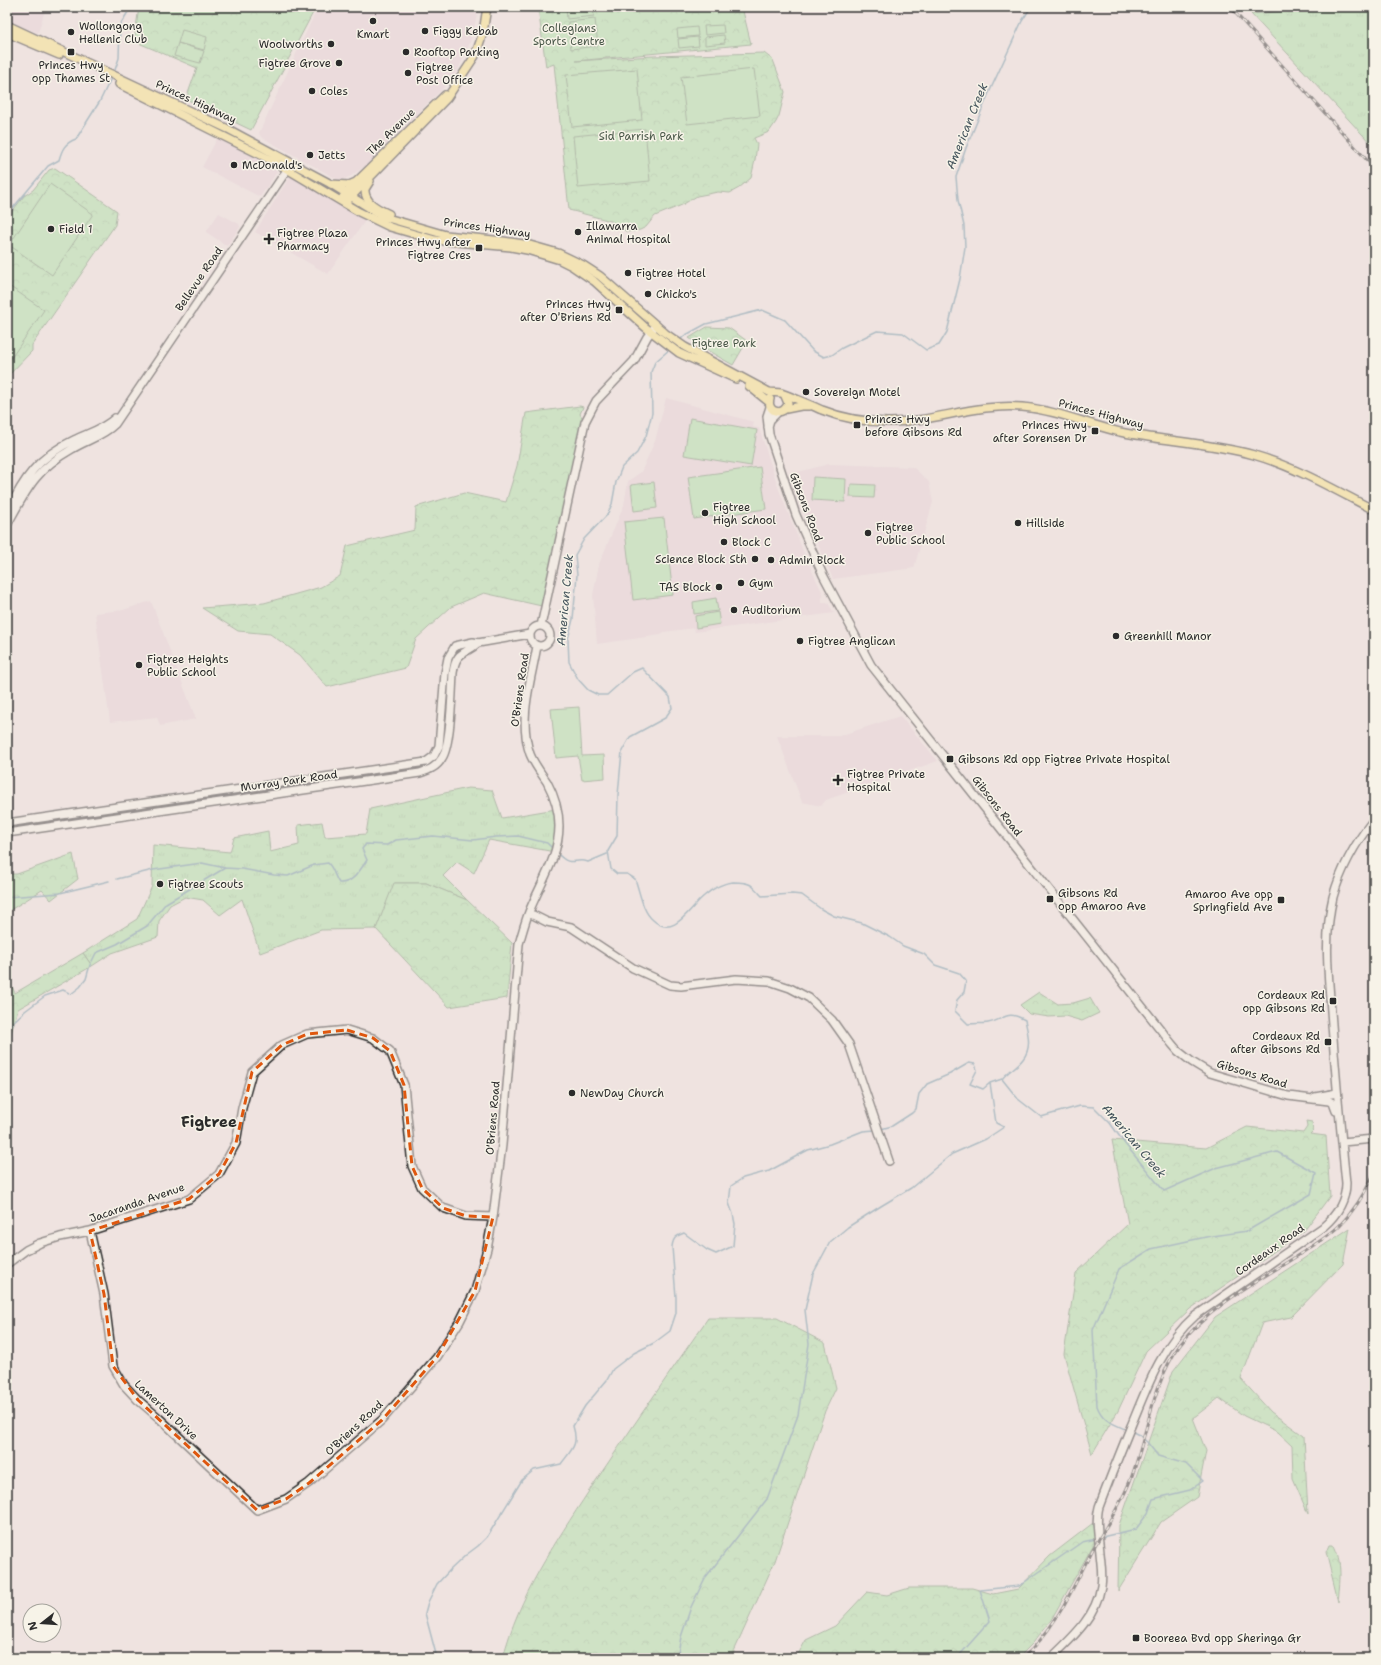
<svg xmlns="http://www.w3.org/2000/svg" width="1381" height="1665" viewBox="0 0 1381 1665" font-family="'Shantell Sans',sans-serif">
<defs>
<pattern id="grass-tufts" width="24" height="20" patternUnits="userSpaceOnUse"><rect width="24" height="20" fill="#a8e0a4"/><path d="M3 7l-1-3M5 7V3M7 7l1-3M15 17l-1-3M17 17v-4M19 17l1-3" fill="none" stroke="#91c08d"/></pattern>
<pattern id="forest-crowns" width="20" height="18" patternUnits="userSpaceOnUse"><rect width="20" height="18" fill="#a8e0a4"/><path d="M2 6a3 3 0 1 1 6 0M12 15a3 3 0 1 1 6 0" fill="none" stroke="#91c08d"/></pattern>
</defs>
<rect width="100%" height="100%" fill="#efe3e0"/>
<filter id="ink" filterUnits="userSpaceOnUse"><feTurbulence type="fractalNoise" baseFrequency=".025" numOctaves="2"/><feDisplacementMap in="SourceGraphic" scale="8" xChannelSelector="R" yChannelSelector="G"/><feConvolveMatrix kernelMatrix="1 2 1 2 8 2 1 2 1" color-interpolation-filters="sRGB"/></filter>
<g filter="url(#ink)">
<path fill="#e6d0d7" d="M7,7h39l-8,26 -31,-13z
M318,7h161l-8,33 -12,28 -10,14 -83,83 -15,11 -7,3h-7l-76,-42 -2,-4z
M218,137l57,31 2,4 -17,25 -58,-30z
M291,175l74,46 -37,53 -73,-42z
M219,213l20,11 1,3 -13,19 -21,-14z
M666,398l88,24 -1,5 6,1 19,59 27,69 19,40 -2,1v5l6,1 6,10 -139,19 -1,-4 -30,4 -3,3 -64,9 -4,-49 6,-31 25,-59 4,-24 13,-9 14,-31z
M829,464l84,3 16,15 4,20 -19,66 -81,11 -26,-60 -17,-45z
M151,601l45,118 -36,7 -3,-9 -47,5 -15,-109 28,-3z
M900,716l38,45 -112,39 -5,6 -19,-4 -25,-66h62z"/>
<path fill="url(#grass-tufts)" stroke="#6a8668" d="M1332,7h42v140l-123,-133z
M468,788l24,2 10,28 54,-9 -1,43 -66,-12 -15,33 -17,-11 -14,14 24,24 -41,-17h-31l-19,46 -55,1 -61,23 -18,-54 -22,16 -17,-15 -18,-3 -15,8 -11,16 -1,16 -46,16 -20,13 -9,-13 54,-34 15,-33 1,-41 77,7 4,-14 34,-7 2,21 29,-7 -1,-20 24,-3 3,15 41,-3 4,-25z"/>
<path fill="url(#forest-crowns)" stroke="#6a8668" d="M139,7h177l-65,123 -65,-31 11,-31 -63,-27z
M538,7h204l9,37 -175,17 77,-5 111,-3 9,7 12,32 -6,24 -3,6 -7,10 -15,6 3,6 -2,16 -4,18 -12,10 -9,5 -12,-1 -21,4 -15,9 -27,11 -9,11 -6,3 -13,2 -16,-11 -42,-11 -15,-146 -8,3z
M55,168l62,43 -2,14 -83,120v6l-25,26v-159l17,-22 9,-6 16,-20z
M707,327l22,1 18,13 -14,24 -28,-16 -16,-11z
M580,406l3,1 -3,7 5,8 -39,185 -62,-14 -33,14 -35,32 -10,29 -79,19 -27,-32 -30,-21 -32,-3 -36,-23 62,-5 57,-16 19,-11 7,-30 68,-16 1,-23 48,-14 42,9 11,-36 9,-53z
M73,854l5,25 -27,21 -9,-10 -35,22v-38h10z
M394,883h32l41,17 45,43 -5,55 -58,9 -73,-78z
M83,953l9,13 -74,43 -11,38v-71l8,17z
M1039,992l19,12 15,-1 17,-5 9,15 -17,8 -17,-5 -16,1 -20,-3 -9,-9z
M1306,1121l6,1 1,9 -3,3 16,2 4,60 -26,35 -114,78 -44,42 -28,60 -26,43 -28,-100 12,-81 52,-49 -16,-84 94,8 41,-21 56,6 4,-6z
M1350,1228l-7,36 -52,53 -29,6 -21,56 30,33 33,24 4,78 -15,-35 -1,-34 -14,-13 -34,-16 -25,-18 -26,20 13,33 -9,46 -36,25 -43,69 1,-66 54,-154 42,-54z
M708,1318h69l48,25 11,45 -11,23 -50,150 -44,97h-228c15,-61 52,-115 86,-167 39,-58 79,-116 119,-173z
M1093,1523l2,19 -44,78 -18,23 -15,15h-222l10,-18 29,-14 32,-34 20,3 22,-7h63l21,6 25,-5 32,-33z
M1329,1545h4c10,17 7,38 5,56l-12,-49z"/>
<path fill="#a8e0a4" stroke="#6a8668" d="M566,7h27l1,9 -27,3z
M595,19l3,27 -27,3 -3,-27z
M723,25l1,8 -19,2 -1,-9z
M697,27l1,9 -20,2 -1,-9z
M182,30l25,7 -3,13 -26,-7z
M724,35l1,8 -20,2v-8z
M698,37l1,9 -20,2 -1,-9z
M178,43l26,8 -4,12 -26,-7z
M637,69l5,51 -70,7 -6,-52z
M754,69l6,47 -73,8 -6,-47z
M645,129l5,52 -72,7 -5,-52z
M50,184l43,30 -41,61 -43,-30z
M9,286l35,24 -37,54v-75z
M690,418l67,12 -6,36 -67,-11z
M760,467l6,42 -72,10 -6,-42z
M813,477l33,2 -1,23 -33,-2z
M654,482l3,26 -23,3 -3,-26z
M851,484l24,1 -1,13 -24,-1z
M664,518l9,77 -40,5 -9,-78z
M716,598l2,13 -24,3 -1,-12z
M718,612l2,12 -24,4 -1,-12z
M579,707l3,49 22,-1 1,23 -23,2 -4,-24 -22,2 -5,-49z"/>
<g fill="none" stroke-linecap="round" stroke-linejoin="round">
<path stroke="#668ea1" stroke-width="1.5" d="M114,73l5,-15 1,-33 11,-18
M7,215l41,-49 11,-6c3,-11 6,-17 17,-21l24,-38 12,-25
M679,341l5,-5 22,-12 56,-14 23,10 28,31 11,6 8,-2 10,-7 35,-17 26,2 23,17 13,-5 8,-13 13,-53 5,-32 -1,-21 -6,-26 -2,-23 10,-29 22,-53 34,-74 9,-14
M670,349l-15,13 -4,10 1,41 -6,23 -9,17 -15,14 -6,15 -4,22 -5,11 -23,24 -9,16 2,20 -4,44 -5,20 1,23 9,17 10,11 10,5h9l26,-23 9,-4 28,29 2,11 -7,10 -35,19 -8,14 -4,44 -1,41 -9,15 3,18 6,5h10l8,5c5,13 7,32 18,41 21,20 37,-13 51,-24 8,-7 18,-13 29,-14 6,0 13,0 18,3 4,3 8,8 11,11l30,-2 10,1 19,14 13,7 28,7 28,14 13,9 21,8 11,11 24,8 7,8 -2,11 -7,8 -2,11 13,13c7,-1 14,0 20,-1 17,-3 18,-14 37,-3 3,13 7,28 -2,39 -6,8 -15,12 -21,20l16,20 23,18 39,-11 14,1 16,16 15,21 39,47 52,-23 61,-16 39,21 -5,21 -64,37 -41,6 -55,12 -32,20 -26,61 4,76c6,16 16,17 30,24
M557,853c15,16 17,4 31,9l19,-8
M117,879l36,-9 49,-7 23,5
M7,897l53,-4 49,-12
M7,1037l4,-13 14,-13 20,-15 18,-6 8,4 9,-7 6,-8 4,-14 6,-12 21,-9 30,-18 19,-23 59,-35 17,1 32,6 14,1 26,-11 14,-2c6,6 6,13 11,20 14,1 21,-13 28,-23l-5,-11 4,-5 21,1 9,-5 37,-4 40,4 23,-3 22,-1 29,7 6,6
M881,1129l11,-3 20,-13 4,-4 3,-15 8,-10 23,-10 19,-11 6,1 2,6 -7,14 13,5 7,-6 12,-4
M1102,1537l34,-8 12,-16 5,-14 37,-9 13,-9 -17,-17 -28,-8 -11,-14 -8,-7 -8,-4
M437,1658l-12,-45 3,-11 9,-18 13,-14 16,-15 12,-9 9,-9 35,-57 12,-10 27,-6c11,-15 18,-19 12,-38l12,-20 22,-26 6,-11 21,-16 20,-10 16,-12 6,-18v-16l-4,-50c1,-9 4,-11 12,-14l23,17 9,4 17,-8 2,-22 -2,-10 -4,-11 2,-17 12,-8 26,-7 39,-21 22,-6 33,-13 12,-1
M677,1658l4,-21 10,-30 14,-29 62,-79 31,-84 11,-71 -4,-34 8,-36 17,-32 18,-15 33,-21 30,-18 41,-34 34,-15 18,-12 -8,-4 -6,-40
M957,1658l33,-37 -10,-31 39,-4 63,-44 14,-3"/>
<defs>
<path id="secondary" d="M770,407l-3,9 2,18 27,81 27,60 48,90 301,379 6,7 14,11 18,11 78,23 41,5 4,2 3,8
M768,427l2,-7 8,-8
M7,513c17,-35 31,-56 67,-73 14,-7 30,-11 41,-22
M7,525c20,-36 28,-55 65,-76 15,-9 31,-13 43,-25l176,-260
M541,626l44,-204 11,-21 38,-40 13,-24 9,-12
M530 636a10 10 0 1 1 20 0a10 10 0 1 1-20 0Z
M7,823l419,-61 8,-6 5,-10 6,-73 3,-15 7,-12 18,-4 5,1 52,-9
M7,833l413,-60c9,-3 17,-6 22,-15 9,-13 10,-67 11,-85 3,-23 12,-18 25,-30
M529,913l18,9 24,5 62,41 37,17 11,1 55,-7 33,2 21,7 19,10 23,22 17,24 40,117
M1315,1097l22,-4
M1342,1142l32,-3
M90,1231l14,63 9,72 11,19 14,15 21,18 98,92 29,-11 23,-16 73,-63 55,-63 23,-36 15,-30 12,-42 6,-32 9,-72 17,-201c3,-11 6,-22 10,-32 11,-28 30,-55 30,-86 0,-14 -5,-31 -12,-44 -6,-9 -13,-18 -17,-28 -12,-35 1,-73 7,-108
M7,1264l19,-14 14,-7 20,-6 30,-6 99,-32 30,-25 17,-31 6,-35 10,-36 30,-27 25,-11 40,-4 26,8 17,13 14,34 8,81 10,22 21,20 23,8 27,1
M1051,1658c21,-20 45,-41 50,-72 2,-11 0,-22 -1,-33 -1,-15 -5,-32 -1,-46 10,-27 21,-54 32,-81 16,-39 31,-81 64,-110l128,-89c14,-12 23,-26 23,-44 -6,-58 -11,-115 -15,-172 -3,-39 -7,-76 2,-114 8,-29 23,-55 41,-78"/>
<path id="primary" d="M7,25l221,104 103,55 53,33 62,18 57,6 27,4 28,8 25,12 17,11 65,57 20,14 84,45c4,1 8,0 12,1 14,5 27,11 41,17 20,8 43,12 65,12 45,1 89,-19 135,-15 33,3 65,17 98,25 44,9 90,11 134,23 42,12 81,35 120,55
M7,33l52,22
M119,84l156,78 84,50 31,15 45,13 76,7 16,3 33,10 12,6 22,15 51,46 34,26 57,26
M370,181l-5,8c-1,14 14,20 24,25
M331,184l18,1 7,-3
M343,197l13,-15 89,-87
M348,200l99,-102 28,-42 8,-23 4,-26
M749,386l20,16
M770,399c-4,14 15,18 18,4l-3,-7
M786,409l15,-3h9"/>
</defs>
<use href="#secondary" stroke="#2b2b2b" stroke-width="10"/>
<use href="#primary" stroke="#2b2b2b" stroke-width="10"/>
<use href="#secondary" stroke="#f7f3e8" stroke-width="7"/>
<use href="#primary" stroke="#f8e281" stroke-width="7"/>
<defs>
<path id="rail" d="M1230,7l144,161
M1023,1658c33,-29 50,-71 70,-109 15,-26 32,-51 41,-79 14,-41 20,-90 46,-125 30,-40 79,-64 120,-91 14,-9 29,-18 40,-29 15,-15 25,-32 34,-51"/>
</defs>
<use href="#rail" stroke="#2b2b2b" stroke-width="3"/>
<use href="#rail" stroke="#f7f3e8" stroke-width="1.5" stroke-dasharray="4.5" stroke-linecap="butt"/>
</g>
</g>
<path d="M0 0H1381V1665H0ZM347,1030l26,8 17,13 14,34 8,81 10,22 21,20 23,8 27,1 -18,74 -38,66 -55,63 -73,63 -23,16 -29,11 -119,-110 -25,-34 -9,-72 -14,-63 99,-32 30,-25 17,-31 16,-71 30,-27 25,-11z" fill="#efe3e0" fill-opacity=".55" fill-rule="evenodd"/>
<path fill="none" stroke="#df570e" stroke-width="3" stroke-dasharray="8 5" stroke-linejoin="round" d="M347,1030l26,8 17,13 14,34 8,81 10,22 21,20 23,8 27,1 -18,74 -38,66 -55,63 -73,63 -23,16 -29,11 -119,-110 -25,-34 -9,-72 -14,-63 99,-32 30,-25 17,-31 16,-71 30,-27 25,-11z"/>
<g fill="#2b2b2b" stroke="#f7f3e8" stroke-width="1.5">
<circle cx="373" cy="21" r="4"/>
<circle cx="425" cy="31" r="4"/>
<circle cx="71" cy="32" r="4"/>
<circle cx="331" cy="44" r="4"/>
<rect x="67" y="48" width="8" height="8" rx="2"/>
<circle cx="406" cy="52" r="4"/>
<circle cx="339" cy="63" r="4"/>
<circle cx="408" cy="73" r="4"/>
<circle cx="312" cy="91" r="4"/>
<circle cx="310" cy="155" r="4"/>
<circle cx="234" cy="165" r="4"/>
<circle cx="51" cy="229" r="4"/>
<circle cx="578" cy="232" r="4"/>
<path d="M267 233h4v4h4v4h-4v4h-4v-4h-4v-4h4z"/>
<rect x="475" y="244" width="8" height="8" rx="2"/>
<circle cx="628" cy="273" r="4"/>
<circle cx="648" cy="294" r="4"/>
<rect x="615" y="306" width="8" height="8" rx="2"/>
<circle cx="806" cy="392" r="4"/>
<rect x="853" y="421" width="8" height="8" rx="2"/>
<rect x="1091" y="427" width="8" height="8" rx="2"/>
<circle cx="705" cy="513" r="4"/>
<circle cx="1018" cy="523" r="4"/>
<circle cx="868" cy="533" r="4"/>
<circle cx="724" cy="542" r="4"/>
<circle cx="755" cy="559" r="4"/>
<circle cx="771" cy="560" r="4"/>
<circle cx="741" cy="583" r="4"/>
<circle cx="719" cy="587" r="4"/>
<circle cx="734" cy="610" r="4"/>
<circle cx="1116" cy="636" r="4"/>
<circle cx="800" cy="641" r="4"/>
<circle cx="139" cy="665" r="4"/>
<rect x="946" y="755" width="8" height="8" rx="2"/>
<path d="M836 774h4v4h4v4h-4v4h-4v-4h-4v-4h4z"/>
<circle cx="160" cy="884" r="4"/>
<rect x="1046" y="895" width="8" height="8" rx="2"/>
<rect x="1277" y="896" width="8" height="8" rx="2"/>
<rect x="1329" y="997" width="8" height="8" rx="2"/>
<rect x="1324" y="1038" width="8" height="8" rx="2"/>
<circle cx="572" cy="1093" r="4"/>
<rect x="1132" y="1634" width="8" height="8" rx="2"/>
</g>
<g text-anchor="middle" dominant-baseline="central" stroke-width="3" stroke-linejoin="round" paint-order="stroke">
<g font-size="11" fill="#2b2b2b" stroke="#f7f3e8" text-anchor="start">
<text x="79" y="26">Wollongong<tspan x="79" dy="13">Hellenic Club</tspan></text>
<text x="433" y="31">Figgy Kebab</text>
<text x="373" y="34" text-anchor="middle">Kmart</text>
<text x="323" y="44" text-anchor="end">Woolworths</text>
<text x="414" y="52">Rooftop Parking</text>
<text x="331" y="63" text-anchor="end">Figtree Grove</text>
<text x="71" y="65" text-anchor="middle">Princes Hwy<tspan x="71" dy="13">opp Thames St</tspan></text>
<text x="416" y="67">Figtree<tspan x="416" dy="13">Post Office</tspan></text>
<text x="320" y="91">Coles</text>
<text x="318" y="155">Jetts</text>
<text x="242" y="165">McDonald's</text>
<text x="586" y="226">Illawarra<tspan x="586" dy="13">Animal Hospital</tspan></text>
<text x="59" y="229">Field 1</text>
<text x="277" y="233">Figtree Plaza<tspan x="277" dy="13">Pharmacy</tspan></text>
<text x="471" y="242" text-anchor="end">Princes Hwy after<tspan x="471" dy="13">Figtree Cres</tspan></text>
<text x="636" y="273">Figtree Hotel</text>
<text x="656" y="294">Chicko's</text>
<text x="611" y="304" text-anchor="end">Princes Hwy<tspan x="611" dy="13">after O'Briens Rd</tspan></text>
<text x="814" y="392">Sovereign Motel</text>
<text x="865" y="419">Princes Hwy<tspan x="865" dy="13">before Gibsons Rd</tspan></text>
<text x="1087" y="425" text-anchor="end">Princes Hwy<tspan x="1087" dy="13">after Sorensen Dr</tspan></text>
<text x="713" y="507">Figtree<tspan x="713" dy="13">High School</tspan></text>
<text x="1026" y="523">Hillside</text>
<text x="876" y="527">Figtree<tspan x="876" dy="13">Public School</tspan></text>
<text x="732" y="542">Block C</text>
<text x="747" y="559" text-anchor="end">Science Block Sth</text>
<text x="779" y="560">Admin Block</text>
<text x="749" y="583">Gym</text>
<text x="711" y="587" text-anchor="end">TAS Block</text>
<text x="742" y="610">Auditorium</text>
<text x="1124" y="636">Greenhill Manor</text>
<text x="808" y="641">Figtree Anglican</text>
<text x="147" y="659">Figtree Heights<tspan x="147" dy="13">Public School</tspan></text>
<text x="958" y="759">Gibsons Rd opp Figtree Private Hospital</text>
<text x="847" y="774">Figtree Private<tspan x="847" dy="13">Hospital</tspan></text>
<text x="168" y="884">Figtree Scouts</text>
<text x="1058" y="893">Gibsons Rd<tspan x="1058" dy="13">opp Amaroo Ave</tspan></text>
<text x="1273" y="894" text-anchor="end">Amaroo Ave opp<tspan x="1273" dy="13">Springfield Ave</tspan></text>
<text x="1325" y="995" text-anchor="end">Cordeaux Rd<tspan x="1325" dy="13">opp Gibsons Rd</tspan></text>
<text x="1320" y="1036" text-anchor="end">Cordeaux Rd<tspan x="1320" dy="13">after Gibsons Rd</tspan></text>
<text x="580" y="1093">NewDay Church</text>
<text x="1144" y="1638">Booreea Bvd opp Sheringa Gr</text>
</g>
<g font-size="11" fill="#4a5849" stroke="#f7f3e8">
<text x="569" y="28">Collegians<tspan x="569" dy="13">Sports Centre</tspan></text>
<text x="641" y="136">Sid Parrish Park</text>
<text x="724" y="343">Figtree Park</text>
</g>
<g font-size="11" fill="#2b2b2b" stroke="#f7f3e8">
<text transform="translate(196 102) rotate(25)">Princes Highway</text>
<text transform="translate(391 132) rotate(-44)">The Avenue</text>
<text transform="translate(487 228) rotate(8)">Princes Highway</text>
<text transform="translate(199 279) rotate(-56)">Bellevue Road</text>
<text transform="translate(1101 414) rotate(15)">Princes Highway</text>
<text transform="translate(806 507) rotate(69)">Gibsons Road</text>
<text transform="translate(520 690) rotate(-82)">O'Briens Road</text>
<text transform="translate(289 781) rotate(-8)">Murray Park Road</text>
<text transform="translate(997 806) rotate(52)">Gibsons Road</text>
<text transform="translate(1252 1074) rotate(17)">Gibsons Road</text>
<text transform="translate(493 1118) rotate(-85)">O'Briens Road</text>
<text transform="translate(137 1203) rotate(-19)">Jacaranda Avenue</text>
<text transform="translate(1270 1250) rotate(-35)">Cordeaux Road</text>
<text transform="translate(166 1410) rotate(43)">Lamerton Drive</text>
<text transform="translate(354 1428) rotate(-43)">O'Briens Road</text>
</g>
<g font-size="12" font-style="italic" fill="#44545c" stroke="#f7f3e8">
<text transform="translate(967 126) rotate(-68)">American Creek</text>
<text transform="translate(565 600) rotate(-85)">American Creek</text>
<text transform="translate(1134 1141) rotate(50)">American Creek</text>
</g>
<g font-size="15" font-weight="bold" fill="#2b2b2b" stroke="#f7f3e8">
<text x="209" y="1122">Figtree</text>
</g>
</g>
<rect width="1381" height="1665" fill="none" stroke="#f7f3e8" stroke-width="24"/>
<rect x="12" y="12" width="1357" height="1641" fill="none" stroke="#2b2b2b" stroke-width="1.5" filter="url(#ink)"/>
<g transform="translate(42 1623) rotate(253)"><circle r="19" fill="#f7f3e8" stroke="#a5a39c"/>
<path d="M0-3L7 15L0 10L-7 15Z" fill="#2b2b2b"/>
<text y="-6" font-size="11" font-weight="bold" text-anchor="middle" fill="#2b2b2b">N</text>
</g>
</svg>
